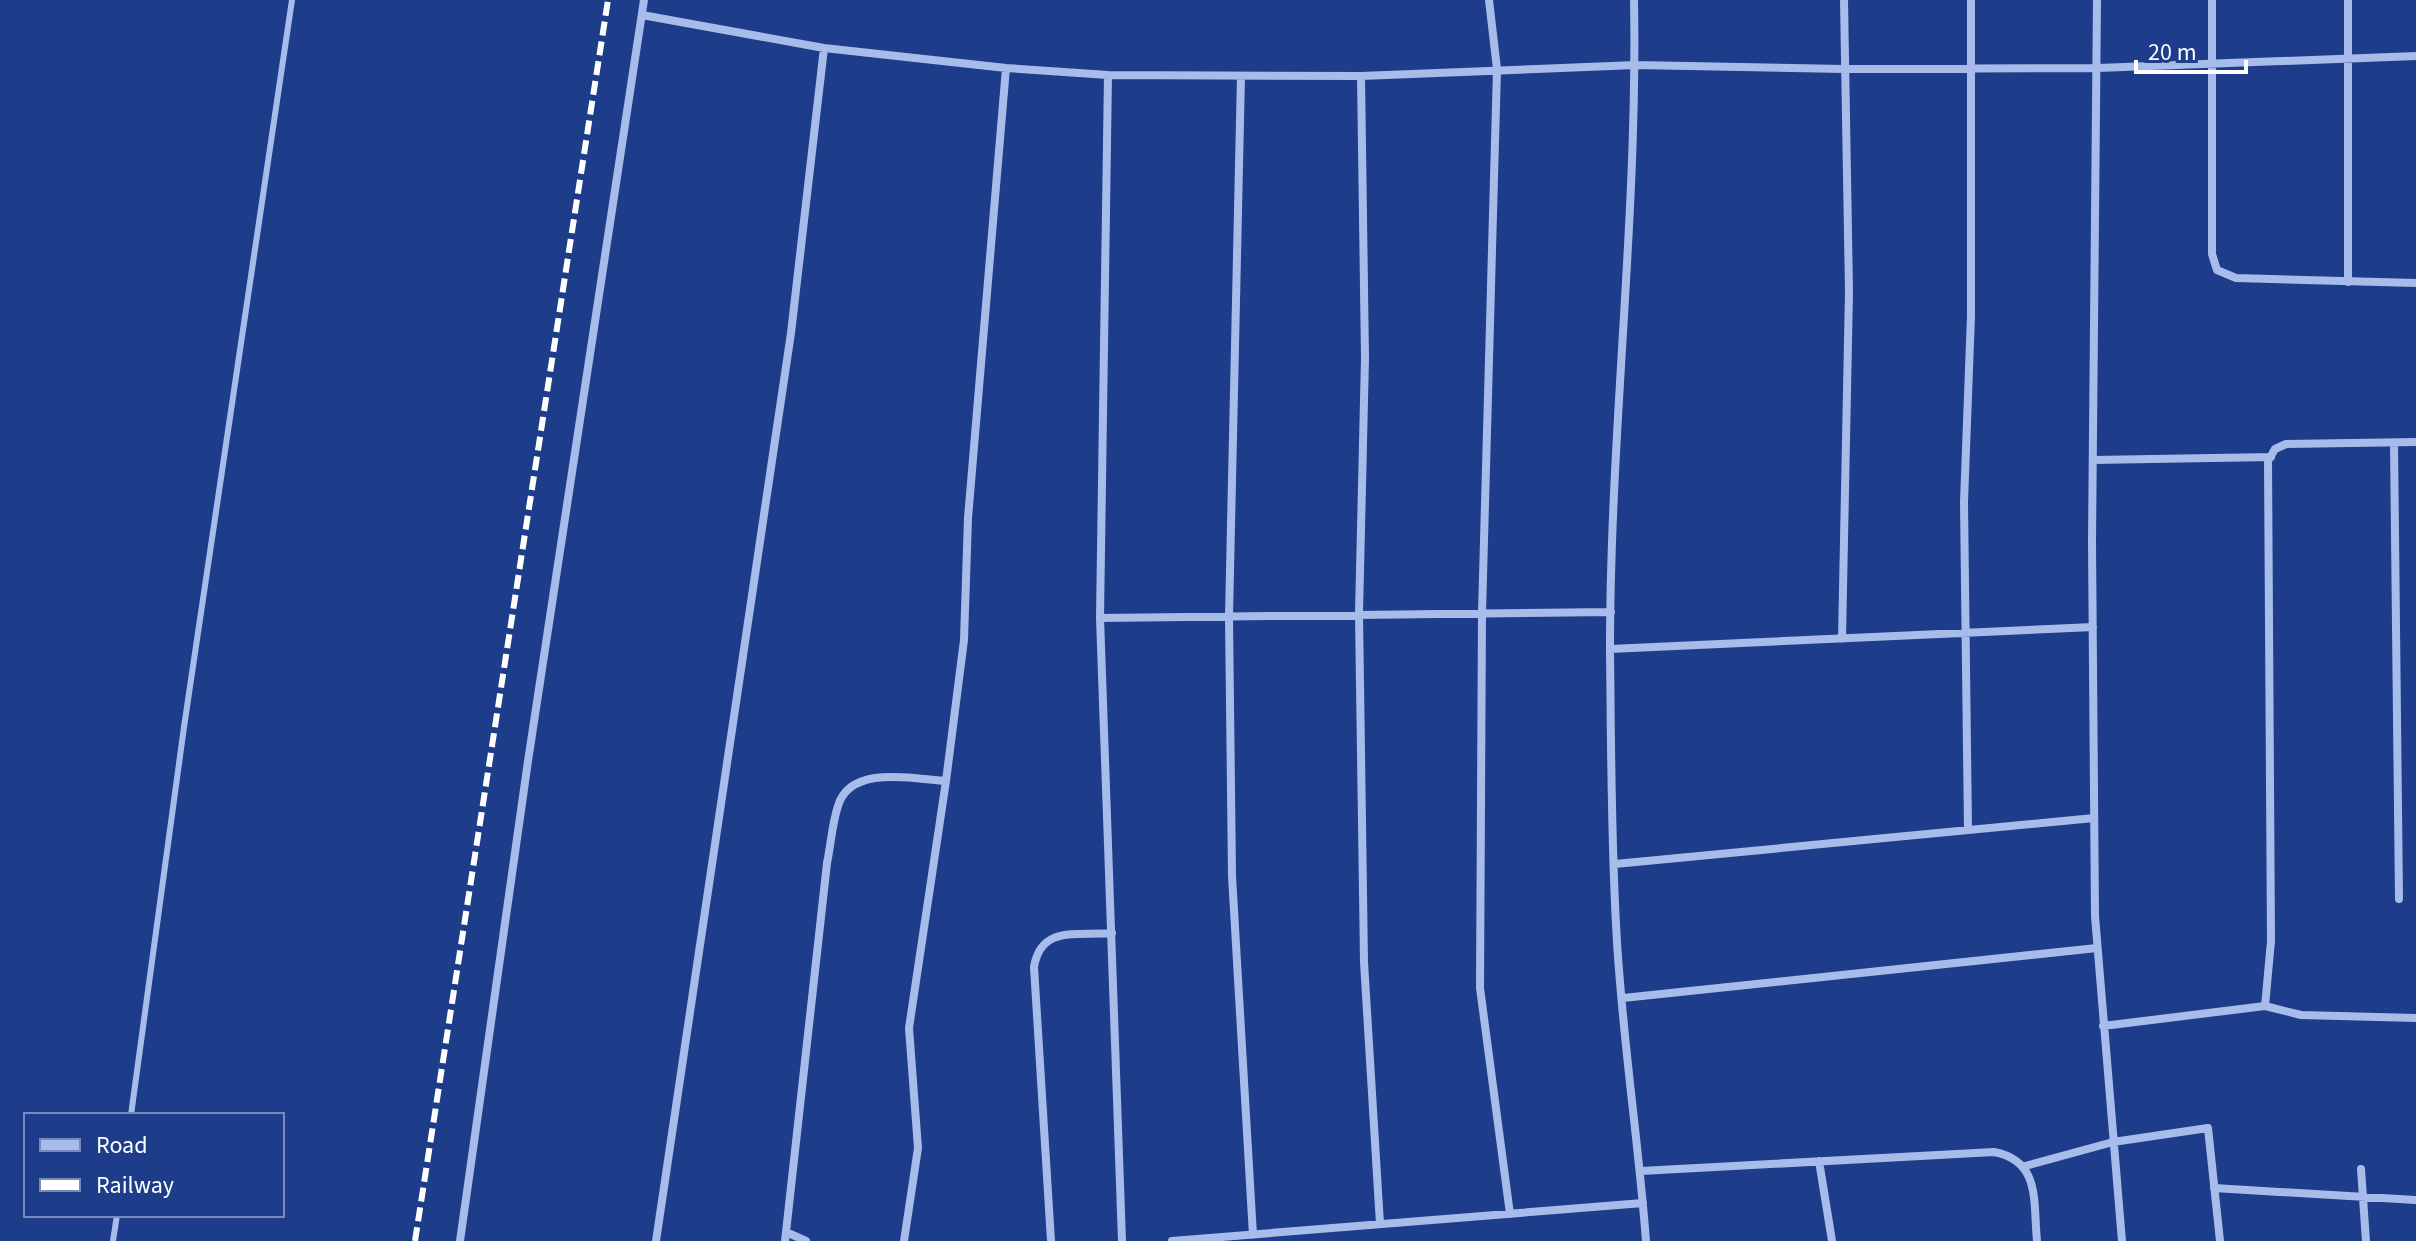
<svg xmlns="http://www.w3.org/2000/svg" width="2416" height="1241" viewBox="0 0 2416 1241" font-family="'Source Sans 3',sans-serif">
<rect width="100%" height="100%" fill="#1d3c8a"/>
<g fill="none" stroke-linecap="round" stroke-linejoin="round">
<path stroke="#a8bcec" stroke-width="6" d="M131,1115l53,-388 108,-727
M113,1241l4,-26"/>
<path stroke="#a8bcec" stroke-width="8" d="M1489,0l8,69 -15,544 -2,375 30,226
M1634,0c4,217 -24,432 -24,649 1,91 1,184 6,275 5,106 22,211 30,317
M2097,0l-5,542 3,374 27,325
M2212,0v254l5,16 19,8 180,5
M642,15l182,33 182,20 102,7 253,1 275,-11 208,4 254,-1 318,-12
M1108,75l-8,543 22,623
M1241,76l-12,540 3,260 21,359
M1361,76l4,282 -6,256 5,348 16,262
M2348,282v-282
M2394,443l5,456
M2093,460l178,-3
M1100,618l511,-6
M1842,639l7,-347 -5,-292
M1610,649l483,-22
M946,781l18,-141 4,-122 38,-450
M1968,830l-4,-328 7,-186v-316
M1615,864l479,-46
M1623,998l474,-50
M2265,1006l6,-65 -3,-480 7,-12 11,-5 130,-2
M2103,1026l162,-20 36,9 115,3
M1819,1161l13,80
M2025,1166l88,-24 95,-14 12,113
M2361,1169l5,72
M1641,1171l353,-19c47,9 39,49 43,89
M2214,1188l202,12
M786,1232l20,9
M460,1241l68,-480 116,-761
M656,1241l135,-908 33,-285
M785,1241l42,-378c4,-19 5,-39 11,-57 12,-42 77,-27 108,-25l-37,247 9,120 -14,93
M1051,1241l-17,-274c7,-42 43,-31 78,-34
M1172,1241l471,-38"/>
<path stroke="#fff" stroke-width="6" stroke-dasharray="14 6" stroke-linecap="butt" d="M415,1241l193,-1241"/>
</g>
<rect x="24" y="1113" width="260" height="104" fill="#1d3c8a" stroke="#778ab9" stroke-width="2"/>
<rect x="40" y="1139" width="40" height="12" fill="#a8bcec" stroke="#778ab9" stroke-width="2"/>
<text x="96" y="1153" font-size="24" fill="#ffffff">Road</text>
<rect x="40" y="1179" width="40" height="12" fill="#ffffff" stroke="#778ab9" stroke-width="2"/>
<text x="96" y="1193" font-size="24" fill="#ffffff">Railway</text>
<path d="M2136 60v12h110v-12" fill="none" stroke="#ffffff" stroke-width="4"/>
<text x="2148" y="60" font-size="24" fill="#ffffff" stroke="#1d3c8a" stroke-width="6" paint-order="stroke">20 m</text>
</svg>
